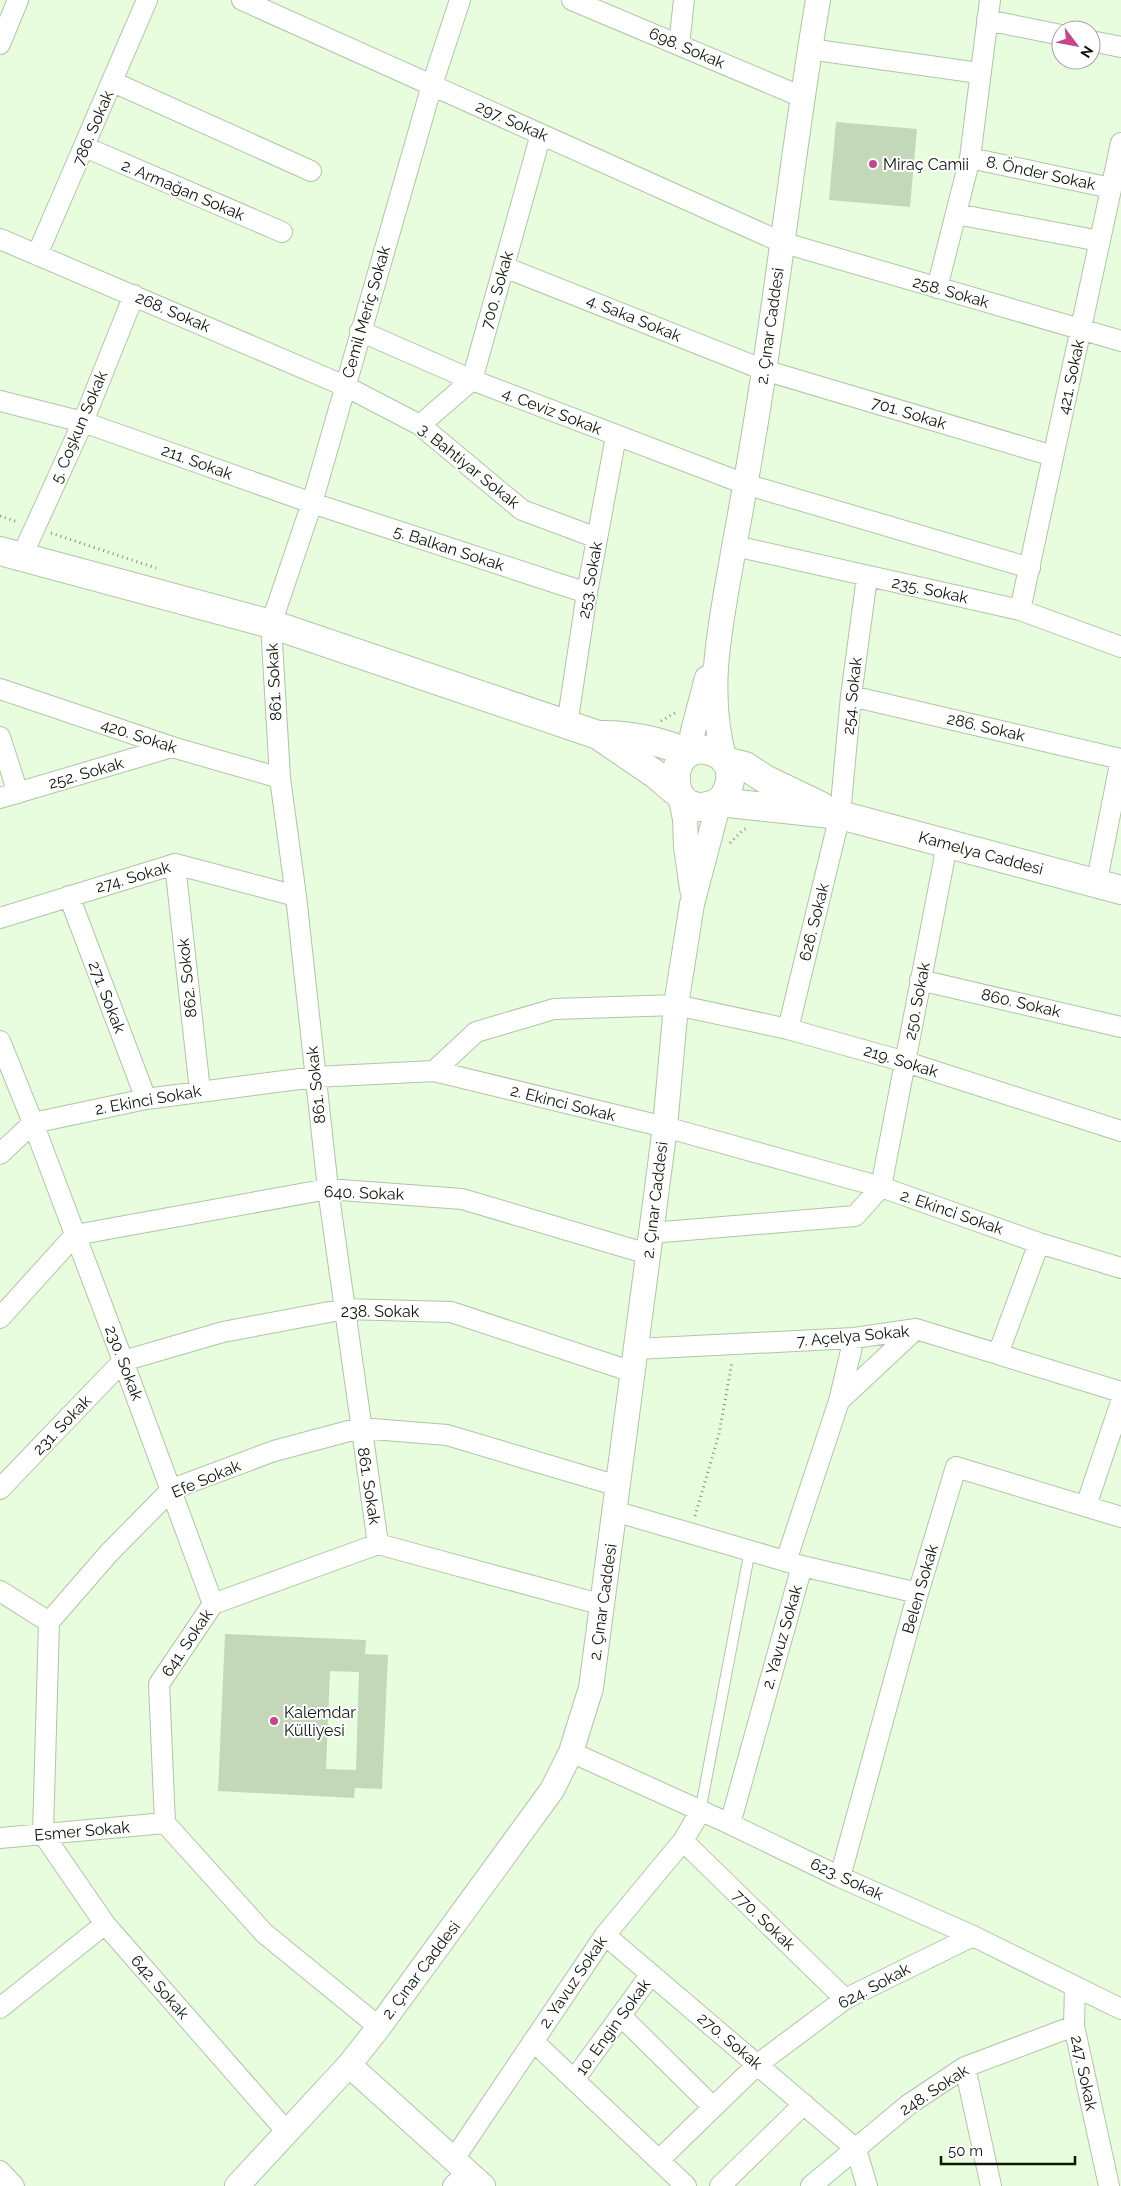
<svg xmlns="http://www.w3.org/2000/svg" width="1121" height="2186" viewBox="0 0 1121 2186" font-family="Raleway,sans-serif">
<rect width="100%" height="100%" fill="#e7fddd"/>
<path fill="#c3d8b9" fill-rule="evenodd" d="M836,122l81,7 -7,78 -81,-7z
M225,1634l141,6 -1,14 23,1 -6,134 -27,-1 -1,10 -136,-7zM330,1671l29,1 -3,98 -30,-1z"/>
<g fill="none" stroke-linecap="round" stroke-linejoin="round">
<defs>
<path id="service" d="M700,1812l50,-262"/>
<path id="minor" d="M242,0l539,242 340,99
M572,0l230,97
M987,20l74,15
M1091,41l30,6
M0,44l18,-44
M679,45l5,-45
M809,49l170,24
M113,82l198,89
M85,147l197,85
M970,158l141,30
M956,214l144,27
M0,239l345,147 75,39 102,85 75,28
M37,255l110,-255
M504,267l260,103 289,86
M937,288l33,-130 20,-158
M360,331l112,49 273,104 285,84
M0,401l83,21 229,81 275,90
M420,425l52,-45 69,-246
M735,546l285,64 101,37
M21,558l62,-136 51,-127
M1020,610l101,-467
M0,689l172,58 108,31
M851,696l270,63 -25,126
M567,725l20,-132 29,-157
M0,737l18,56
M0,798l172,-51
M175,864l25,227
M69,896l77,203
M0,918l175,-54 121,32
M920,980l201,47
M788,1029l52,-214 11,-119 16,-119
M0,1041l33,82 90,238 90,243
M434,1071l42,-39 78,-23 122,-4 112,24 118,33 215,69
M0,1154l33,-31 113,-24 169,-22 119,-6 231,56 216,60 158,56 82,25
M651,1233l204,-17 26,-29 66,-342
M0,1318l75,-83 253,-46 134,10 186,55
M636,1349l218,-11 62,-9 205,63
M998,1354l41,-111
M839,1401l15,-63
M0,1489l123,-128 100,-29 122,-23 106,3 182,60
M1086,1506l35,-104
M614,1511l188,55 116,27
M378,1544l-50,-355 -32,-293 -16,-118 -9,-154 41,-121 120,-418 28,-85
M786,1561l53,-160 77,-72
M0,1591l49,31
M571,1752l159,72 110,53 133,59 148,73
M730,1824l72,-258
M0,1838l165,-15
M683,1841l162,158
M840,1877l78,-284 38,-126 165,50
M605,1935l251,214 11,37
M1075,1988l-1,38 35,160
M0,2008l105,-84
M621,2016l92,91
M379,2027l-115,-94 -99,-110 -6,-139 54,-80 165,-60 225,61
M533,2041l153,145
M965,2067l26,119
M574,2080l77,-106
M287,2132l-182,-208 -62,-90 6,-212 60,-69 63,-64 102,-38 86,-23 87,7 171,51
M454,2159l151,-224 78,-94 17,-29
M659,2160l99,-96 87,-65 128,-63
M0,2171l14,15
M453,2186l15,-15
M720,2186l84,-82
M811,2186l97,-81 57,-38 109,-41"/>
<path id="tertiary" d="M689,753l4,-22 14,-53
M725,761c-21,-74 -3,-141 9,-214 11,-59 21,-117 30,-176 19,-123 33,-248 54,-371
M680,795l5,24 1,28 6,42
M349,2065l134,121
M237,2186l112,-121 30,-38 173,-237 19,-38 20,-64 74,-561 11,-122 16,-101 27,-102"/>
<path id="secondary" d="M0,551l271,73 327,111c32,-1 62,6 91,18
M598,735l57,39 25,21
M725,761l20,5 20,13 56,27
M719,802c15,-15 17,-42 -6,-50 -50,-19 -51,77 6,50l121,13 281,75"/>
</defs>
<use href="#service" stroke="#b0c5a7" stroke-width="12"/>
<use href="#minor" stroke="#b0c5a7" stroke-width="22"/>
<use href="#tertiary" stroke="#b0c5a7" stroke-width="26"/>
<use href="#secondary" stroke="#b0c5a7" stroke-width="30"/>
<path stroke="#82927b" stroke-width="3" stroke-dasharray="1 4" stroke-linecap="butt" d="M0,516l18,6
M51,533l105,35
M661,721l14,-8
M730,843l13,-13 5,-2
M695,1516l24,-82 13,-72"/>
<use href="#service" stroke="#fff" stroke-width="10"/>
<use href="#minor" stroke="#fff" stroke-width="20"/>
<use href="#tertiary" stroke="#fff" stroke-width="24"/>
<use href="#secondary" stroke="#fff" stroke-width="28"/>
</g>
<g fill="#c7458b" stroke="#fff" stroke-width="2">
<circle cx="873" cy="164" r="5"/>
<circle cx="274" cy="1721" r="5"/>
</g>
<g text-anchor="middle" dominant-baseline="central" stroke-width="4" stroke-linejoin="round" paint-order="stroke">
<g font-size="16" fill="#0e150a" stroke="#fff">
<text transform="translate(687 48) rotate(23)">698. Sokak</text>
<text transform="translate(512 121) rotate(24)">297. Sokak</text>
<text transform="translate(93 128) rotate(-67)">786. Sokak</text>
<text transform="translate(1041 173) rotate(12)">8. Önder Sokak</text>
<text transform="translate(183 190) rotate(23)">2. Armağan Sokak</text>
<text transform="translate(497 290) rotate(-74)">700. Sokak</text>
<text transform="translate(951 292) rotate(16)">258. Sokak</text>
<text transform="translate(173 312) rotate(23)">268. Sokak</text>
<text transform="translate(366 312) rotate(-74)">Cemil Meriç Sokak</text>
<text transform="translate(634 318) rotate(22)">4. Saka Sokak</text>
<text transform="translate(770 326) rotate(-82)">2. Çınar Caddesi</text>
<text transform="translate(1071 377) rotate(-78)">421. Sokak</text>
<text transform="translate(552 411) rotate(21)">4. Ceviz Sokak</text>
<text transform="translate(909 413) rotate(17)">701. Sokak</text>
<text transform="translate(79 427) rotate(-67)">5. Coşkun Sokak</text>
<text transform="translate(197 462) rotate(20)">211. Sokak</text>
<text transform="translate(469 466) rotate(39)">3. Bahtiyar Sokak</text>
<text transform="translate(449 548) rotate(18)">5. Balkan Sokak</text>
<text transform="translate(590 580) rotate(-80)">253. Sokak</text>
<text transform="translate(930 590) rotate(12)">235. Sokak</text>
<text transform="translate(274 682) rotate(-93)">861. Sokak</text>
<text transform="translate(852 696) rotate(-84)">254. Sokak</text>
<text transform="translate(986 727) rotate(13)">286. Sokak</text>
<text transform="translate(139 736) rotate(18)">420. Sokak</text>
<text transform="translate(86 773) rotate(-16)">252. Sokak</text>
<text transform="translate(981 853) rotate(15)">Kamelya Caddesi</text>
<text transform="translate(133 877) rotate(-16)">274. Sokak</text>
<text transform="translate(814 922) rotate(-76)">626. Sokak</text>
<text transform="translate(187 978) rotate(-96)">862. Sokok</text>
<text transform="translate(107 997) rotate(69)">271. Sokak</text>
<text transform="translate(917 1001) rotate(-79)">250. Sokak</text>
<text transform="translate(1021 1003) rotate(13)">860. Sokak</text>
<text transform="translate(901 1061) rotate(17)">219. Sokak</text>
<text transform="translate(316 1085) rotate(-96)">861. Sokak</text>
<text transform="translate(148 1100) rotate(-10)">2. Ekinci Sokak</text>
<text transform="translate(563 1103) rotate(14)">2. Ekinci Sokak</text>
<text transform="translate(364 1193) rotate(2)">640. Sokak</text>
<text transform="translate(655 1200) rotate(-83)">2. Çınar Caddesi</text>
<text transform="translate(952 1212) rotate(19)">2. Ekinci Sokak</text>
<text x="380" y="1311">238. Sokak</text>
<text transform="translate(853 1336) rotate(-5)">7. Açelya Sokak</text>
<text transform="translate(124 1363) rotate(69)">230. Sokak</text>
<text transform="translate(62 1425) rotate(-46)">231. Sokak</text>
<text transform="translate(206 1479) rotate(-23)">Efe Sokak</text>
<text transform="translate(369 1486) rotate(81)">861. Sokak</text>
<text transform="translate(920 1589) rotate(-74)">Belen Sokak</text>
<text transform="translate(603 1602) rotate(-82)">2. Çınar Caddesi</text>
<text transform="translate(782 1637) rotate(-74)">2. Yavuz Sokak</text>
<text transform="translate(187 1643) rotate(-56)">641. Sokak</text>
<text transform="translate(82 1831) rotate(-5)">Esmer Sokak</text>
<text transform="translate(847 1879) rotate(25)">623. Sokak</text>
<text transform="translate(764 1920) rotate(44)">770. Sokak</text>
<text transform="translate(421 1970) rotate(-53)">2. Çınar Caddesi</text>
<text transform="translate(573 1982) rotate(-56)">2. Yavuz Sokak</text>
<text transform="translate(874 1986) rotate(-28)">624. Sokak</text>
<text transform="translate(160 1987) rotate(49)">642. Sokak</text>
<text transform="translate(613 2027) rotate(-54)">10. Engin Sokak</text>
<text transform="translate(730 2041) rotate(40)">270. Sokak</text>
<text transform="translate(1084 2073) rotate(78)">247. Sokak</text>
<text transform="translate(934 2090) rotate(-33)">248. Sokak</text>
</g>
<g font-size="16" fill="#0e150a" stroke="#fff" text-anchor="start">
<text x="883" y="164">Miraç Camii</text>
<text x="284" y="1712">Kalemdar<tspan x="284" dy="18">Külliyesi</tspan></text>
</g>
</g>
<g transform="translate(1076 45) rotate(122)"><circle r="24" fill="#ffffff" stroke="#9fa19d"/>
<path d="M0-4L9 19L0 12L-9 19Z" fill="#c7458b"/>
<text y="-8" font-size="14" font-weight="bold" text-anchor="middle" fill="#0e150a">N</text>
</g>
<path d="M941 2156v8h134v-8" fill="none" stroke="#0e150a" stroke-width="2.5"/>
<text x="948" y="2156" font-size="15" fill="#0e150a" stroke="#ffffff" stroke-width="4" paint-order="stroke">50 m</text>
</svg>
